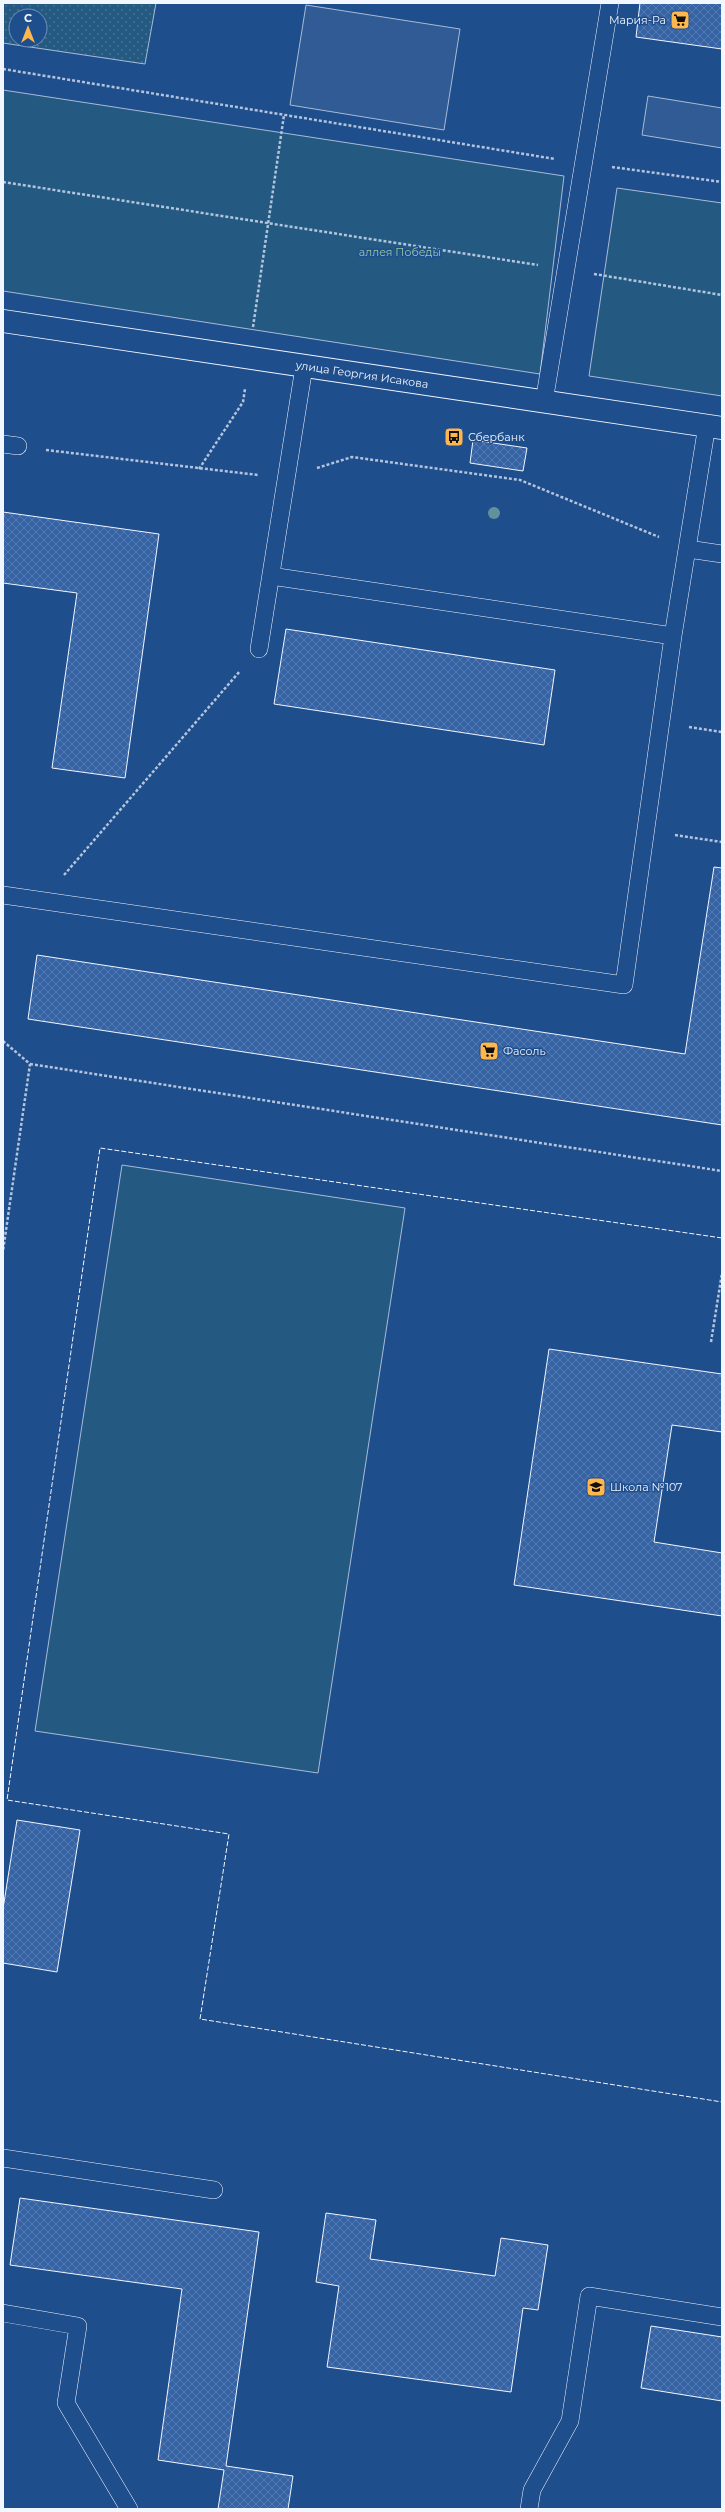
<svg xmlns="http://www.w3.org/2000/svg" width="725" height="2512" viewBox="0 0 725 2512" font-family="Montserrat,sans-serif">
<defs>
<pattern id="grass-dots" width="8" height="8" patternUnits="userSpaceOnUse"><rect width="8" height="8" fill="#245a82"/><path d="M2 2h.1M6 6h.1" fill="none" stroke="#447295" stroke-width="1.8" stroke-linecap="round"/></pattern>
<pattern id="building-cross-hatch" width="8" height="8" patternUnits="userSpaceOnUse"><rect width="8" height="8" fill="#3563a3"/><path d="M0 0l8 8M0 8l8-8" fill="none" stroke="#537ab1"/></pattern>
</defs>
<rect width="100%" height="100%" fill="#1f4e8c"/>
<path fill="url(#grass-dots)" stroke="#a8bbd7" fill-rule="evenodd" d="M3,3h153l-11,61 -142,-21zM16,16h24v24h-24z"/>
<path fill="#245a82" stroke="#a8bbd7" d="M3,90l561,86 -24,198 -537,-83z
M617,188l105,15v193l-133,-20z
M122,1165l283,43 -87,565 -283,-42z"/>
<path fill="#305b95" stroke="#a8bbd7" d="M306,5l154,24 -16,101 -154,-25z
M648,96l74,12v40l-80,-13z"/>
<path fill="url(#building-cross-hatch)" stroke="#f2f6ff" d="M640,3h82v46l-86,-12z
M473,440l54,8 -4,23 -53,-8z
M3,512l156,22 -34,244 -73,-10 25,-175 -74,-10z
M286,629l269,41 -11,75 -270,-41z
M714,867l8,1v257l-694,-106 9,-64 648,99z
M549,1349l173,25v58l-50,-7 -18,117 68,11v63l-208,-31z
M17,1820l63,10 -23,142 -54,-9v-54z
M20,2198l239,34 -33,234 67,10 -5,33h-70l6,-39 -66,-10 24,-171 -172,-24z
M326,2213l50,7 -6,39 125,17 6,-38 47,7 -10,65 -15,-2 -12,84 -184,-25 12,-81 -23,-4z
M651,2326l71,11v64l-81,-13z"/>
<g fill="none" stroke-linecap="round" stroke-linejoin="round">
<defs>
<path id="service" d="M544,402l66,-399
M3,444l15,2
M688,549l34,5
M271,576l402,60
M259,649l45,-282
M3,895l621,90 49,-349 34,-211
M3,2158l211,32
M3,2313l75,13 -12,77 63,106
M529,2509l3,-19 38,-69 19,-125 133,21"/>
<g id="tertiary">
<path id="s1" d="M3,321l719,107"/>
</g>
</defs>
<use href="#service" stroke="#f2f6ff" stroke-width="18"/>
<use href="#tertiary" stroke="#f2f6ff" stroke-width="24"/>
<path stroke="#b3c4dc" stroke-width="2.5" stroke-dasharray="3 2" stroke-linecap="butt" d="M3,69l552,90
M612,167l110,15
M3,182l535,83
M594,274l128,21
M253,327l31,-212
M46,450l212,25
M317,468l35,-11 168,23 139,57
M199,469l44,-67 2,-13
M689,727l33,5
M675,835l47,7
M64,875l176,-204
M3,1041l27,23 -27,187
M30,1064l692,107
M711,1342l11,-69"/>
<use href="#service" stroke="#1f4e8c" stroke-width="17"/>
<use href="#tertiary" stroke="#1f4e8c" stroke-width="22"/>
<path stroke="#f2f6ff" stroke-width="1" stroke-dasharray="5 2" stroke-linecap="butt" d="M722,1238l-622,-90 -93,652 222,34 -29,185 522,83"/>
</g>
<circle fill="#61919a" cx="494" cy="513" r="6"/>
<defs>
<symbol id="supermarket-square" viewBox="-11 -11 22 22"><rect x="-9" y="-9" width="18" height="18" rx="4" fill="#ffb74d" stroke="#1f4e8c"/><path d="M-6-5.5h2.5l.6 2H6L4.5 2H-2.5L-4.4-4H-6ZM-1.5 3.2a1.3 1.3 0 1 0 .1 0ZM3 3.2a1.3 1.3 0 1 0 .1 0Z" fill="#111"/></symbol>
<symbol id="bus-square" viewBox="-11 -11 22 22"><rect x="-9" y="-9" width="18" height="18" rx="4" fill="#ffb74d" stroke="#1f4e8c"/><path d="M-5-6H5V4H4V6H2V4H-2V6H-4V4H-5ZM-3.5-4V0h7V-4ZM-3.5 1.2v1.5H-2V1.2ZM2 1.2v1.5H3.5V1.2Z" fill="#111"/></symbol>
<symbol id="school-square" viewBox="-11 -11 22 22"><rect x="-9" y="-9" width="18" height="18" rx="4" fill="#ffb74d" stroke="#1f4e8c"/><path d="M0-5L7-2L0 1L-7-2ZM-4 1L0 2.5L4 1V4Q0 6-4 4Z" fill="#111"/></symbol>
</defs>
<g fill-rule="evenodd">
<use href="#supermarket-square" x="669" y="9" width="22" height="22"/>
<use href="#bus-square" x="443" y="426" width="22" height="22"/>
<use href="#supermarket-square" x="478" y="1040" width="22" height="22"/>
<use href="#school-square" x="585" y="1476" width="22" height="22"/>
</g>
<g text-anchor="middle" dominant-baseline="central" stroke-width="3" stroke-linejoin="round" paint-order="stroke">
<g font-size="11" fill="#f2f6ff" stroke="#1f4e8c" text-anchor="start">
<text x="666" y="20" text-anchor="end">Мария-Ра</text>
<text x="468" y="437">Сбербанк</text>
<text x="503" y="1051">Фасоль</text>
<text x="610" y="1487">Школа №107</text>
</g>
<g font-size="11" fill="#97c8a6" stroke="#1f4e8c">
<text x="400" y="252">аллея Победы</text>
</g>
<g font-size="11" fill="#f2f6ff" stroke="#1f4e8c">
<text stroke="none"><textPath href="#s1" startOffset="363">улица Георгия Исакова</textPath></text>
</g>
</g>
<rect width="725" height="2512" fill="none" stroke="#f2f6ff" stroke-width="8"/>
<g transform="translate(28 28)"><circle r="19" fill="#1f4e8c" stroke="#7391ba"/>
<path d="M0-3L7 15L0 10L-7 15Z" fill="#ffb74d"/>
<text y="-6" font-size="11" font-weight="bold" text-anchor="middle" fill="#f2f6ff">С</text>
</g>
</svg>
